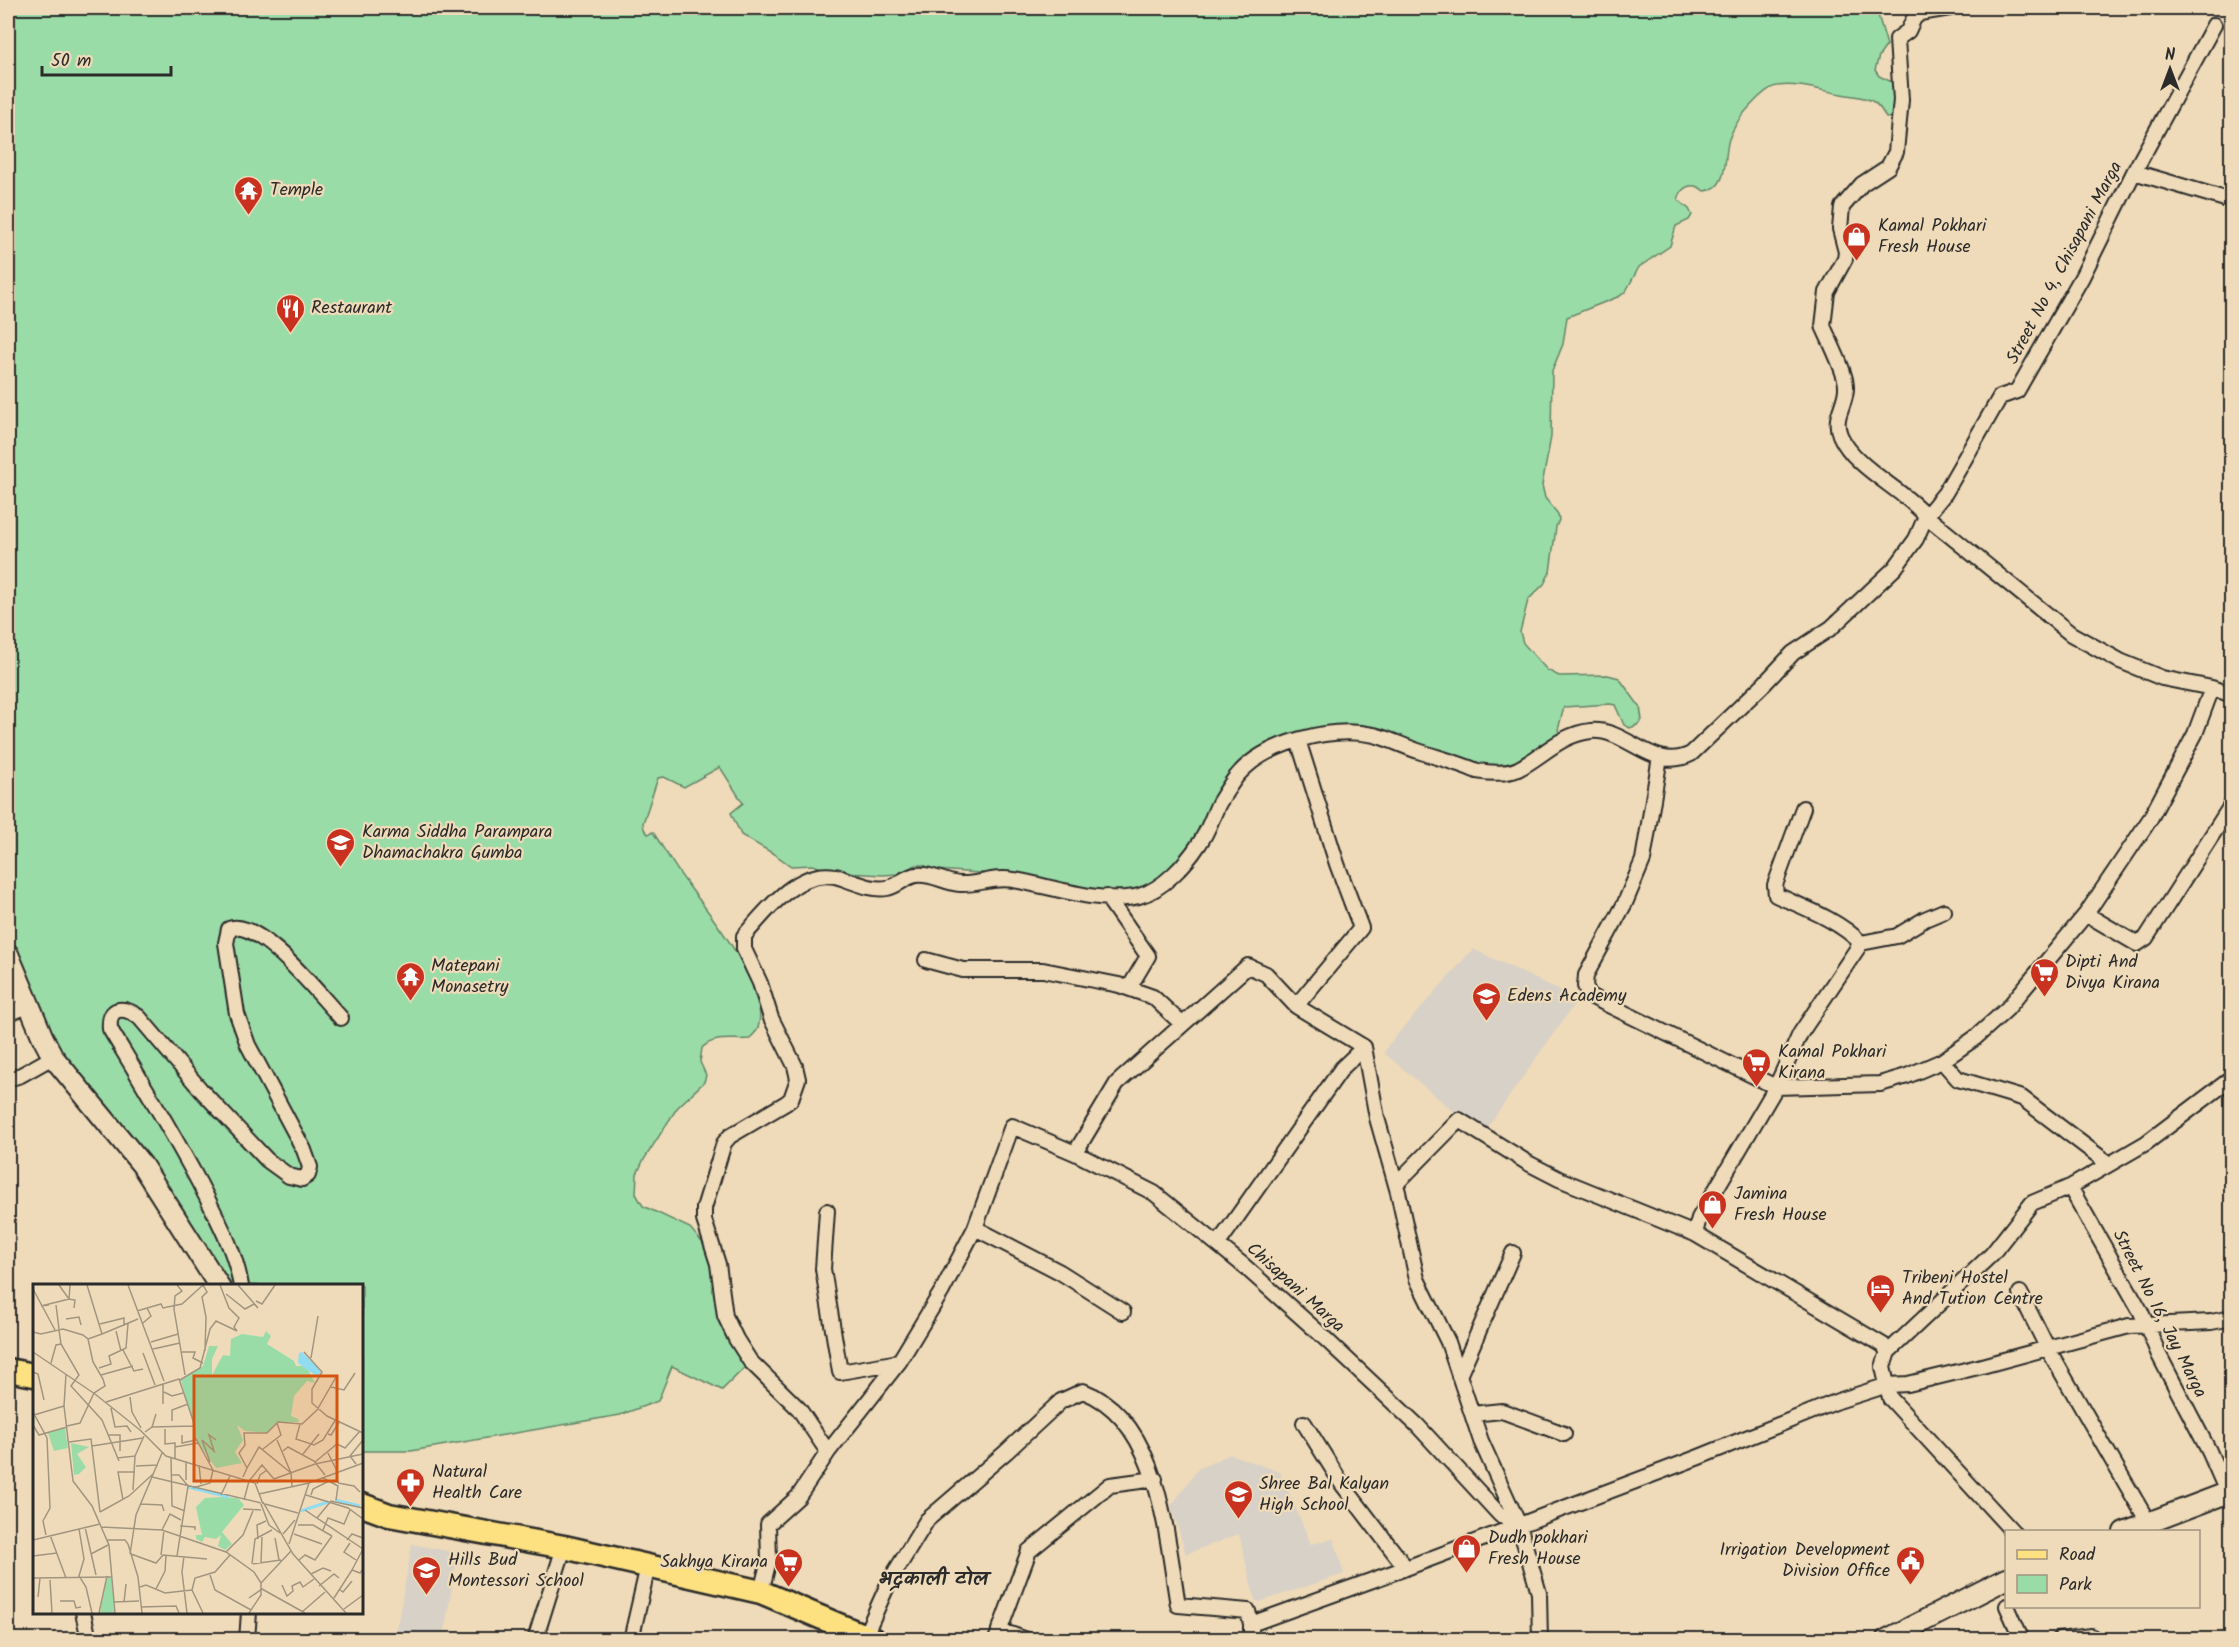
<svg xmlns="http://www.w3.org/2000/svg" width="2239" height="1647" viewBox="0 0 2239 1647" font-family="Kalam,'Playpen Sans Deva',sans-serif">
<rect width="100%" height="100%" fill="#efdbb9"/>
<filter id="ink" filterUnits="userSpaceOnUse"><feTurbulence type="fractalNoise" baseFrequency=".0167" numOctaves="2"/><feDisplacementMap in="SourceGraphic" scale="12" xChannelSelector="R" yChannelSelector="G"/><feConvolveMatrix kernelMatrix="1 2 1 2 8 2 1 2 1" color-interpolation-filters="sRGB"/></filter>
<g filter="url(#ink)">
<path fill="#d8d1c7" d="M1473,949l105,50 -96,136 -98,-82 5,-9z
M1230,1454l50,18 31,72 23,-5 10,35 -85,28 -4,-2 -16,-66 -53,20 -15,-48 27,-37z
M412,1544l46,9 -15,86h-48z"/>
<path fill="#9adca7" stroke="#628469" stroke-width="1.5" d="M8,8h1868l11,37 -8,11 -4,14 4,6 13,6 2,13 -1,22 -7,1c-11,-23 -23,-20 -45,-24 -21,-4 -44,-11 -64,-8 -8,1 -13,7 -19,12 -13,13 -22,23 -29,41 -6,18 1,50 -25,52 -11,-10 -23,-5 -26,9l11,9 3,6 -3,5 -13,6 -6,20 -31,21 -13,24 -6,5 -53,21 -4,27 -11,27 -1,66 -9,48 3,13 13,16 1,6 -3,7 -6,45 -6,12 -16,16 -8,32 3,11 24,27 12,6 49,-1 11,3 21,29 2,13 -5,5 -7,3 -6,-3 -9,-20 -5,-1 -46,3 -6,23 5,9 -47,27 -17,4 -142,-39 -103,25 -57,83 -41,47 -41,9 -120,-21 -59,-4 -13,-5h-7l-19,9 -14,1 -50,-3 -20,-7 -22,1 -17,-12 -33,-19 -10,-22 12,-10 -23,-36 -36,20 -20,-10 -6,1 -15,45 1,6 4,5 5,-2c11,17 21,34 33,50 23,32 85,105 72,146 -1,4 -6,7 -8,11 -17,2 -36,-4 -48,9l-2,14 6,13 -2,7 -27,26 -34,53 -6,13 -1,20 7,12 47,22 17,20 5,16 6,41 27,62 -23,23 -50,-24 -14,35 -38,14 -209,36h-49v-165l-142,-1 -161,-226 -48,-111 -1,-208 -2,-11z"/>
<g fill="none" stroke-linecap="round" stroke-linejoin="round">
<defs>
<path id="street" d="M1950,8l-30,5 -6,5 -6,13 -11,8 4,61 -5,52 -8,15 -26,17 -20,23 -2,22 6,23 -1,7 -18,33 -4,34c6,14 23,47 23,60 1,18 -14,30 -6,49 14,33 63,54 86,81l145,118 49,27 42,17 50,10 20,7
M2134,172l98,29
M1660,757l-17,103 -18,43 -39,72 -1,11 5,10 186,91 104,-3 27,-8 35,-15 33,-23 32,-29 79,-95 64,-95 45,-85 17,-46
M1803,808l-28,77 1,10c29,13 63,25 85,48
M1107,897l41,59 -19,32
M2086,914l51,30 9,-6 86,-134
M926,960l37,10h80l76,15 34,12 29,27
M1296,1006l68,41 13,71 21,74 19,87 31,63 33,99 38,84 20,68 1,47
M8,1013l21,-7
M1942,1061l16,18 64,19 87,66
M8,1079l13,-4 32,-18
M1075,1153l42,-70 131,-117 18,8 30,32 65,-78 -24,-64 -39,-124
M1396,1184l63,-64 69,43 31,16 136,55 188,111 5,7 -5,15 7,31 123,134
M2070,1187l71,125 18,43 50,96 18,41
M827,1211l-4,58 17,103 59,-10
M975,1228l85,44 63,40
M1695,1234l4,-16 77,-131 24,-53 61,-91 36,-7 28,-17 19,-8
M1218,1244l124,-176 22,-21
M241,1286c-5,-32 -21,-62 -35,-90 -29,-57 -63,-112 -96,-167 -2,-23 13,-23 29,-12l62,73 66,70 22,16 13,3 6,-4 2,-8 -6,-17 -56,-105 -11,-31 -11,-71 3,-14c29,-13 92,68 112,89
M2020,1293l28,56 100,173
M1888,1352l104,-98 40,-51 38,-16 76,-44 86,-65
M1459,1376l54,-123
M1472,1414l30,-3 62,23
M1304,1423l38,61 64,84
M828,1452l71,-90 43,-71 33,-63 37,-102 63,27 79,40 89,72 74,66 100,94 83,90 19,10
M761,1592l8,-32 -1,-36 30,-27 30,-45 -29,-43 -49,-48 -14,-22 -11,-23 -7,-52 -14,-44v-12l20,-65 6,-7 56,-33 5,-4 7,-20 -3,-13 -24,-48 -11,-35 -16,-34v-13c21,-24 53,-67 91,-60 16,4 35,15 52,12 11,-2 19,-12 29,-13 16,-2 29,8 44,9 19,1 34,-8 54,-4 36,6 89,25 125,16 23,-6 47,-32 60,-52 9,-12 13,-27 20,-41 5,-8 11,-18 17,-26 28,-35 95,-51 138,-42 16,4 31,12 47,17 18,6 38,11 56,19 12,2 28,4 41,-2 24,-12 43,-35 73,-38 36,-3 62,42 100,23l73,-70 29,-31 38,-25 64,-60 21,-29 10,-23 19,-23 55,-96 17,-6 65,-114 52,-105 80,-147
M2007,1606l15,34
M83,1612l6,28
M1251,1624l155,-56 293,-111 139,-56 50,-16 20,-1 70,-17 151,-41 82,-4 21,-4
M999,1630l28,10
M247,1640l2,-28
M535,1640l29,-93
M631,1640l17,-74
M863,1640l26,-58 38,-62 79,-68 55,-51 22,-10c77,29 83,145 95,214l70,6 3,13v16
M996,1640l33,-89 81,-66 45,-6
M2059,1640l32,-4 7,4"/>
<path id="secondary" d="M8,954l35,84 10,19 89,108 77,121
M2124,1532l108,-41
M1886,1640l120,-61"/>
<path id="primary" d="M8,1370l26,5
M362,1505l27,10 175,32 197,45 113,48"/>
</defs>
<use href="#street" stroke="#2b2b2b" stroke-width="18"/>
<use href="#secondary" stroke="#2b2b2b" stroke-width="24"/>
<use href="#primary" stroke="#2b2b2b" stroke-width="27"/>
<use href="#street" stroke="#efdbb9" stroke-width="14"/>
<use href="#secondary" stroke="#efdbb9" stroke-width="20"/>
<use href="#primary" stroke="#fde080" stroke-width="22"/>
</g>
</g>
<defs>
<symbol id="temple-pin" viewBox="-11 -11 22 30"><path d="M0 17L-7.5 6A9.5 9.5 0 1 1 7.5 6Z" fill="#c8321e" stroke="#efdbb9"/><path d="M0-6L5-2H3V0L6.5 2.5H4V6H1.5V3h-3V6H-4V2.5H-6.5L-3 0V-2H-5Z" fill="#fff"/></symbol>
<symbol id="shop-pin" viewBox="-11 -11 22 30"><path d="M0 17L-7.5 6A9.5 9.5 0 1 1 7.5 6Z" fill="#c8321e" stroke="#efdbb9"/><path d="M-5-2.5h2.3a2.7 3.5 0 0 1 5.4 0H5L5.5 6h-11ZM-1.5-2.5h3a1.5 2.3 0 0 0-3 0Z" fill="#fff"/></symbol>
<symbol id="restaurant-pin" viewBox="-11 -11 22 30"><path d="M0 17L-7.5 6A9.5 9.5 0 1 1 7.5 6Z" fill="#c8321e" stroke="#efdbb9"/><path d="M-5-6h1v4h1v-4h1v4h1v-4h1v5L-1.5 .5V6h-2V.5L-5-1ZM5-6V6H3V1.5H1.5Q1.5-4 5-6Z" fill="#fff"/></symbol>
<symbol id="school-pin" viewBox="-11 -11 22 30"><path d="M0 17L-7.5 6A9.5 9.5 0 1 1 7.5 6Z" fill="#c8321e" stroke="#efdbb9"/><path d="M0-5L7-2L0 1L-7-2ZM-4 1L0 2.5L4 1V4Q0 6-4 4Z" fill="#fff"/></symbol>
<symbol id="supermarket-pin" viewBox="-11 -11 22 30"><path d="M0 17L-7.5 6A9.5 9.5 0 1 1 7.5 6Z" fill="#c8321e" stroke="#efdbb9"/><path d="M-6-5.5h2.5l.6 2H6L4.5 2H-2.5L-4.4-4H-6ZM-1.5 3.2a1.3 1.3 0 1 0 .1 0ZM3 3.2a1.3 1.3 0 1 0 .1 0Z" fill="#fff"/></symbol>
<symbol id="hotel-pin" viewBox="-11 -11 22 30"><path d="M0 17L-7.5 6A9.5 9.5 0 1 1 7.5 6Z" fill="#c8321e" stroke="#efdbb9"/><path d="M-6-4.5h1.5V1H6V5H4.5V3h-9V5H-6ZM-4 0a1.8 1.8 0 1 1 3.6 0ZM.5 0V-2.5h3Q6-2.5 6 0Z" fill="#fff"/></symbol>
<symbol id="pharmacy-pin" viewBox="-11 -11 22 30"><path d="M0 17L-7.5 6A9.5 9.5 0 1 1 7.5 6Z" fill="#c8321e" stroke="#efdbb9"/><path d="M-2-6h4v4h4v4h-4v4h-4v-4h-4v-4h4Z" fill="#fff"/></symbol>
<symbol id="civic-pin" viewBox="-11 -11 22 30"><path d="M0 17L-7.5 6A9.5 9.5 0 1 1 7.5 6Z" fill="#c8321e" stroke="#efdbb9"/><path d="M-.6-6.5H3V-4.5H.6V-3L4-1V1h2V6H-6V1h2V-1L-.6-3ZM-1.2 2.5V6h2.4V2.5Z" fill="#fff"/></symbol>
</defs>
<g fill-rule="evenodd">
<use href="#temple-pin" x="232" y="174" width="33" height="45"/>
<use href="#shop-pin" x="1840" y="220" width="33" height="45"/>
<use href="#restaurant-pin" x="274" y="292" width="33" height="45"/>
<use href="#school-pin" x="324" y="826" width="33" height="45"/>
<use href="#supermarket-pin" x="2028" y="956" width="33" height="45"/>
<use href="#temple-pin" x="394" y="960" width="33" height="45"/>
<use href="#school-pin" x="1470" y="980" width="33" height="45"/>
<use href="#supermarket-pin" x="1740" y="1046" width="33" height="45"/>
<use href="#shop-pin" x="1696" y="1188" width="33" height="45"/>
<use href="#hotel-pin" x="1864" y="1272" width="33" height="45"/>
<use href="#pharmacy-pin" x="394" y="1466" width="33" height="45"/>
<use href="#school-pin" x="1222" y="1478" width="33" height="45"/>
<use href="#shop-pin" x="1450" y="1532" width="33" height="45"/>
<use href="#civic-pin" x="1894" y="1544" width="33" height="45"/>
<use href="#supermarket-pin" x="772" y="1546" width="33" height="45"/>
<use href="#school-pin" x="410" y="1554" width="33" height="45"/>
</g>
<g text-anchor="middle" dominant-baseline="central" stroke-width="4.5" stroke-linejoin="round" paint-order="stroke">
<g font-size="18" fill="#2b2b2b" stroke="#efdbb9" text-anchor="start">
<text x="270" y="190">Temple</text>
<text x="1878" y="226">Kamal Pokhari<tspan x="1878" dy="21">Fresh House</tspan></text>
<text x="311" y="308">Restaurant</text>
<text x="362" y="832">Karma Siddha Parampara<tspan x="362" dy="21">Dhamachakra Gumba</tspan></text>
<text x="2065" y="962">Dipti And<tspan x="2065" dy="21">Divya Kirana</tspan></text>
<text x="431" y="966">Matepani<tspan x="431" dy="21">Monasetry</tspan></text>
<text x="1507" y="996">Edens Academy</text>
<text x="1778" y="1052">Kamal Pokhari<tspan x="1778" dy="21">Kirana</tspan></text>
<text x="1734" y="1194">Jamina<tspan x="1734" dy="21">Fresh House</tspan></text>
<text x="1902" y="1278">Tribeni Hostel<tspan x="1902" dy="21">And Tution Centre</tspan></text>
<text x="432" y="1472">Natural<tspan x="432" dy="21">Health Care</tspan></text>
<text x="1259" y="1484">Shree Bal Kalyan<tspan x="1259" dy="21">High School</tspan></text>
<text x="1488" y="1538">Dudh pokhari<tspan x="1488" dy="21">Fresh House</tspan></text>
<text x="1890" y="1550" text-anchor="end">Irrigation Development<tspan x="1890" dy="21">Division Office</tspan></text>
<text x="448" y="1560">Hills Bud<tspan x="448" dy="21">Montessori School</tspan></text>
<text x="768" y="1562" text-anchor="end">Sakhya Kirana</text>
</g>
<g font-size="18" fill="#2b2b2b" stroke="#efdbb9">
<text transform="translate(2065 263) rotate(-62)">Street No 4, Chisapani Marga</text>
<text transform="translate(1295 1288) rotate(42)">Chisapani Marga</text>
<text transform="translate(2159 1314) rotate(63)">Street No 16, Jay Marga</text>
</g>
<g font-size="20" font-weight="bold" fill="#2b2b2b" stroke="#efdbb9">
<text x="933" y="1580">भद्रकाली टोल</text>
</g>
</g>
<g transform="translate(33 1284)">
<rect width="330" height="330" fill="#efdbb9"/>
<path d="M233,47l5,5 -4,8 27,17 2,5h10l9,17 -8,-2 -13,15 -3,20 7,3 1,3h-22l-10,11 -22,-2 -8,-6 6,15 -8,12 7,11 -26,5 -18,-25 -17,-63 22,-14 6,-20h9l-6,13v16l11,-20 7,1 1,-17 11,-5 21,3zM32,144l3,20 -14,3 -6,-18zM38,159l18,4 -12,7 9,13 -7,7 -5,1zM190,213l15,1 6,7 -22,27 10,12 -7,6 -7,-4 3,-11 -5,4 -11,-2 -3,5 -6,-3v-4h6l-6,-28 9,-9zM74,293l5,1 2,35h-14z" fill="#9adca7"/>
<path d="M269,68l17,17 2,5 -5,2 -18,-13 1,-10z" fill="#90dcf1"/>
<path fill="none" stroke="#90dcf1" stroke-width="3" d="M155,203l41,10M302,216l25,6M268,227l27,-9"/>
<path fill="none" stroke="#a19580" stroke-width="1.5" d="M37,1l-1,14 6,1 -1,8M54,1l15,49 -14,5M95,1l36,96M144,1l5,6 -7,5 -1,13 11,66M170,1l4,7 -5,5 4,20 -1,34M0,5l22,41M193,10l19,15 9,-5 4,4 -20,-23M223,17l6,3 13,-19M16,21l-8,1 28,-7 -10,-14M23,21l3,24M104,27l24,-7 2,4 19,-4 21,-19M33,35l13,-2 2,8M110,39l8,-7 -4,-8M67,40l24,-6v8M26,46l2,14 18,31 -8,11 31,34 17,41M83,47l5,20M0,48l8,2 22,-5 20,6 5,4 5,23 10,17 2,7 -11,7 -14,30 -13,3M69,50l36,-15M118,58l27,-8M120,65l27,-6M90,66l11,21 9,-2M0,68l62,42 45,36M149,68h13l-2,6 10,5M271,68l18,20 -10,17v14l15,13 36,17M110,69l12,32M278,74l7,-42M18,79l5,-18 5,-1M66,84l12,-4 -2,-8 17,-8 2,-24M0,88l5,2 6,26M33,90l-2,32 9,75 19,25 17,39 6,68M68,91l32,-9M147,96l20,-12 10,-39 6,-8 21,10 -3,-4 5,-9 -10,-10 -9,-23M298,103l13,3 11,-17M131,108l8,4 11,-3M97,113l2,15 9,16M73,118l73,-23 15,44 1,14 18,33M130,120v-20M78,124l4,19 12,-1 4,6M0,128l14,26 3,70 -7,13 3,14M1,131l30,-9M139,137v-11l16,-6M267,140l-4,15 18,6 9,-5 13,-21M0,141l6,10 28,-8M119,143l42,-1M106,145l27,27 89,27 8,21M132,145v15l10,-1v15M112,148l7,-5 4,-13M295,150l3,1 9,-14M75,151h12v16M149,151v8l14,-3M244,156l14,33 1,13M36,158l22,-3 9,73M59,162l51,-8M142,163l23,-4M230,165l18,-14 -4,-12M250,167l5,-4 26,14 11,14M294,167l10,20M270,170l16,-20M102,172l9,-20M138,173l1,49 13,5M84,174l18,-2 -2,34M177,178l-8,-22 12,11 -5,-16 7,5M282,178l22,-18 8,4 15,-17M323,180l-6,-8 13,-16M166,181l2,19M103,182l22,-1M214,184l12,-21 32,26M139,191h7l9,11 -11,70M119,193l109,26M210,193l4,-9 -8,-15 6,-8 -1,-12h23l11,-11 24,2 15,-14 19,-33M290,194l15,8 -2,14M241,195l41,-15 48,-10M153,196v-19M305,199l16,3 6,6M224,200l3,-9 7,-5M160,204l17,-5 3,-13M226,210l50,-11 54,-20M188,211l9,-19M273,211l42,13 15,11M278,211l2,-6 16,-8 10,1M90,216l-5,-28h17M211,216l5,-19 13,-16 12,14M230,218l30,52 53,59M108,220l21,1 2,6M228,220l8,21 11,8M232,220l33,9M210,225l18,1M272,226l58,39M67,228l29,-16 24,-22M284,234l14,-17 32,7M265,241h15l19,11M147,242l15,1v3M52,243l11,48M68,243l61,3 64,22 28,20 7,11v12l-12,18M46,245l5,30 -5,17 7,11 6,26M129,246l8,-16 11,6M290,246l5,-12 16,6 6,-14M250,250l12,-14M261,250l28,10M17,251l16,43M242,254l4,22M225,255l-1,-14 9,-4M0,256l67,-16M74,256h18l3,4 10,33 4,36M314,256l5,-6 11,4M317,259l-6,9 12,8M256,260l20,-61M193,268l17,-17 10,-24M58,270l17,-9M97,270l6,-39 26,-62M98,270l25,9 7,-8 44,4M128,271l3,-25M0,272l24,-3M151,272l-2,16 5,41M266,276l6,-5 10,5 17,-24M228,279l1,-26M219,280l3,-25 17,-9M220,280l28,-4M319,286l11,-21M278,290l12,-6 8,3M177,291l5,15 36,20M0,294l78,-1M17,296l2,33M228,299l30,-32M249,301l5,11 6,-5 -1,-5 8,-4 3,5 11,-8M286,302l15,-12 5,4M107,303l6,-2 19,8 27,-3M123,305l9,-18 1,-16M306,305l4,3 9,-11M5,313l2,-19M216,314l13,-9 43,24M301,314l18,-28 8,3 3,-4M27,317h14l2,7 5,-1M81,318l25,-1M91,318l2,-18M108,323l35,-1 3,7M311,325l19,-14M269,328l23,-20M66,329l8,-37M170,329l-11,-23 3,-12 20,-6 15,-17"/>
<path fill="#d5540f" fill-opacity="0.15" stroke="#d5540f" stroke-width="3" d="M161,92h143v105h-143z"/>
<rect width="330" height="330" fill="none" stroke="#2b2b2b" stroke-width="3"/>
</g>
<rect width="2239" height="1647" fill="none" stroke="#efdbb9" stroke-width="30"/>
<rect x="15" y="15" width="2209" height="1617" fill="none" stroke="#2b2b2b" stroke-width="2" filter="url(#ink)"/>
<rect x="2005" y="1530" width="195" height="78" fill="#efdbb9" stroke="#a19580" stroke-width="1.5"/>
<rect x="2017" y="1550" width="30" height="9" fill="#fde080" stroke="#a19580" stroke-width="1.5"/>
<text x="2059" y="1560" font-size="18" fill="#2b2b2b">Road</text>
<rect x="2017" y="1575" width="30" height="18" fill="#9adca7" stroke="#a19580" stroke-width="1.5"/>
<text x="2059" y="1590" font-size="18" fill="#2b2b2b">Park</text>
<g transform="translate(2170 69)" stroke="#efdbb9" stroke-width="4.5" paint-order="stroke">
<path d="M0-4.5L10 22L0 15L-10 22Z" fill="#2b2b2b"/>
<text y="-9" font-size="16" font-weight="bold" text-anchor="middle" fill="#2b2b2b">N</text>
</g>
<path d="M42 66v9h129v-9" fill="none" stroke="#2b2b2b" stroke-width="3"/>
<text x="51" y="66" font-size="18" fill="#2b2b2b" stroke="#efdbb9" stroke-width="4.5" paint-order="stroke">50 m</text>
</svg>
